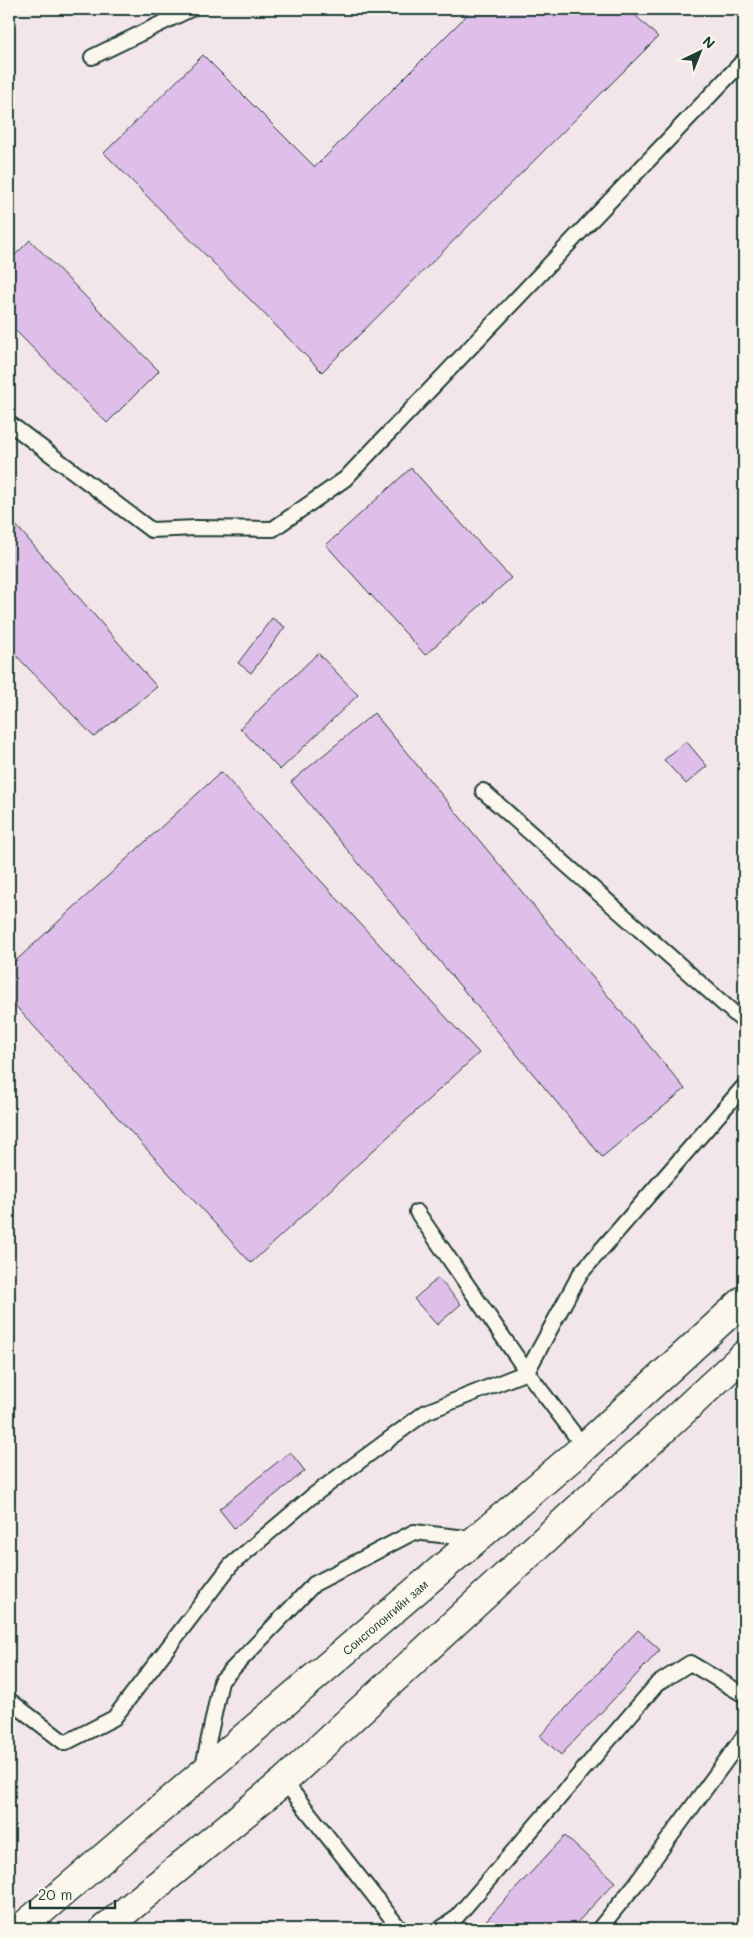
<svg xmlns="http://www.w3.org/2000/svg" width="753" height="1938" viewBox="0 0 753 1938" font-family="Mali,sans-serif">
<rect width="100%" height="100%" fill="#fbf7ec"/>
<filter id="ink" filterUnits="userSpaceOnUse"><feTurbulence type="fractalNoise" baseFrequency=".02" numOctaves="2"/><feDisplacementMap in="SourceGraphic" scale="10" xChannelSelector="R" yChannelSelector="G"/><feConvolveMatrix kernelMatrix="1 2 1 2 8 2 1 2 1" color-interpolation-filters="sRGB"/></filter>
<g filter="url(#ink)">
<path fill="#f3e6eb" d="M9,9h735v1920h-735z"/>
<path fill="#dfbeea" stroke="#1f3d34" d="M473,9h156l29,28 -336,335 -218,-219 99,-98 112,112z
M30,240l129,131 -52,52 -98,-99v-63z
M411,468l100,110 -86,77 -99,-110z
M14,523l143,164 -63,50 -85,-89v-120z
M272,618l13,9 -34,46 -13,-10z
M318,653l40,42 -78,75 -40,-42z
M374,713l311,376 -83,68 -311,-375z
M686,741l21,25 -21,18 -22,-24z
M221,772l258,281 -228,210 -242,-264v-32z
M438,1278l23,26 -24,21 -23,-26z
M290,1452l15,19 -71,57 -15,-19z
M638,1630l22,20 -99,105 -21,-19z
M565,1836l50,46 -44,47h-93z"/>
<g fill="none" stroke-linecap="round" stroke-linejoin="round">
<defs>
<path id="service" d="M92,57l99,-48
M9,423l142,107 45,-2 77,1 72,-50 399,-419
M483,791l261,231
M417,1212l110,160 57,75
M9,1700l56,43 49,-25 117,-153 80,-68 115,-85 101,-40 53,-98 164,-188
M202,1771l19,-90 93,-97 100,-52 62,7
M284,1781l116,148
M440,1929l15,-10 202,-235 33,-21 54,32
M599,1929l36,-44 109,-149"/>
<g id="primary">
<path id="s1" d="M20,1929l564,-482 160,-147"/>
<path d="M104,1929l180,-148 460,-426"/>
</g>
</defs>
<use href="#service" stroke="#1f3d34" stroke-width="18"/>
<use href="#primary" stroke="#1f3d34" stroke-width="31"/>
<use href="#service" stroke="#fbf7ec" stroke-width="14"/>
<use href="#primary" stroke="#fbf7ec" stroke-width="28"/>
</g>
</g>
<g text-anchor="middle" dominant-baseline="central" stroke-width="4" stroke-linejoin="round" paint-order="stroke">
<g font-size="12" fill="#1f3d34" stroke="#fbf7ec">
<text stroke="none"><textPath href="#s1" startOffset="480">Сонсголонгийн зам</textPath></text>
</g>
</g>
<rect width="753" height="1938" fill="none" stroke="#fbf7ec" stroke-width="30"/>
<rect x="15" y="15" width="723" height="1908" fill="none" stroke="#1f3d34" stroke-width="2" filter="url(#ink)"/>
<g transform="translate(700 52) rotate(43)" stroke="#fbf7ec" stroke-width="4" paint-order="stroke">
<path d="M0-4L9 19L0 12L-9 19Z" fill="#1f3d34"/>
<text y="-8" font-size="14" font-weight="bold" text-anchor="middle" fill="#1f3d34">N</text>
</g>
<path d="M30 1900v8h85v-8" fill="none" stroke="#1f3d34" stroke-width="2.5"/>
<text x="38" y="1900" font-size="15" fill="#1f3d34" stroke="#fbf7ec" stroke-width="4" paint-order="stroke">20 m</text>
</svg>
